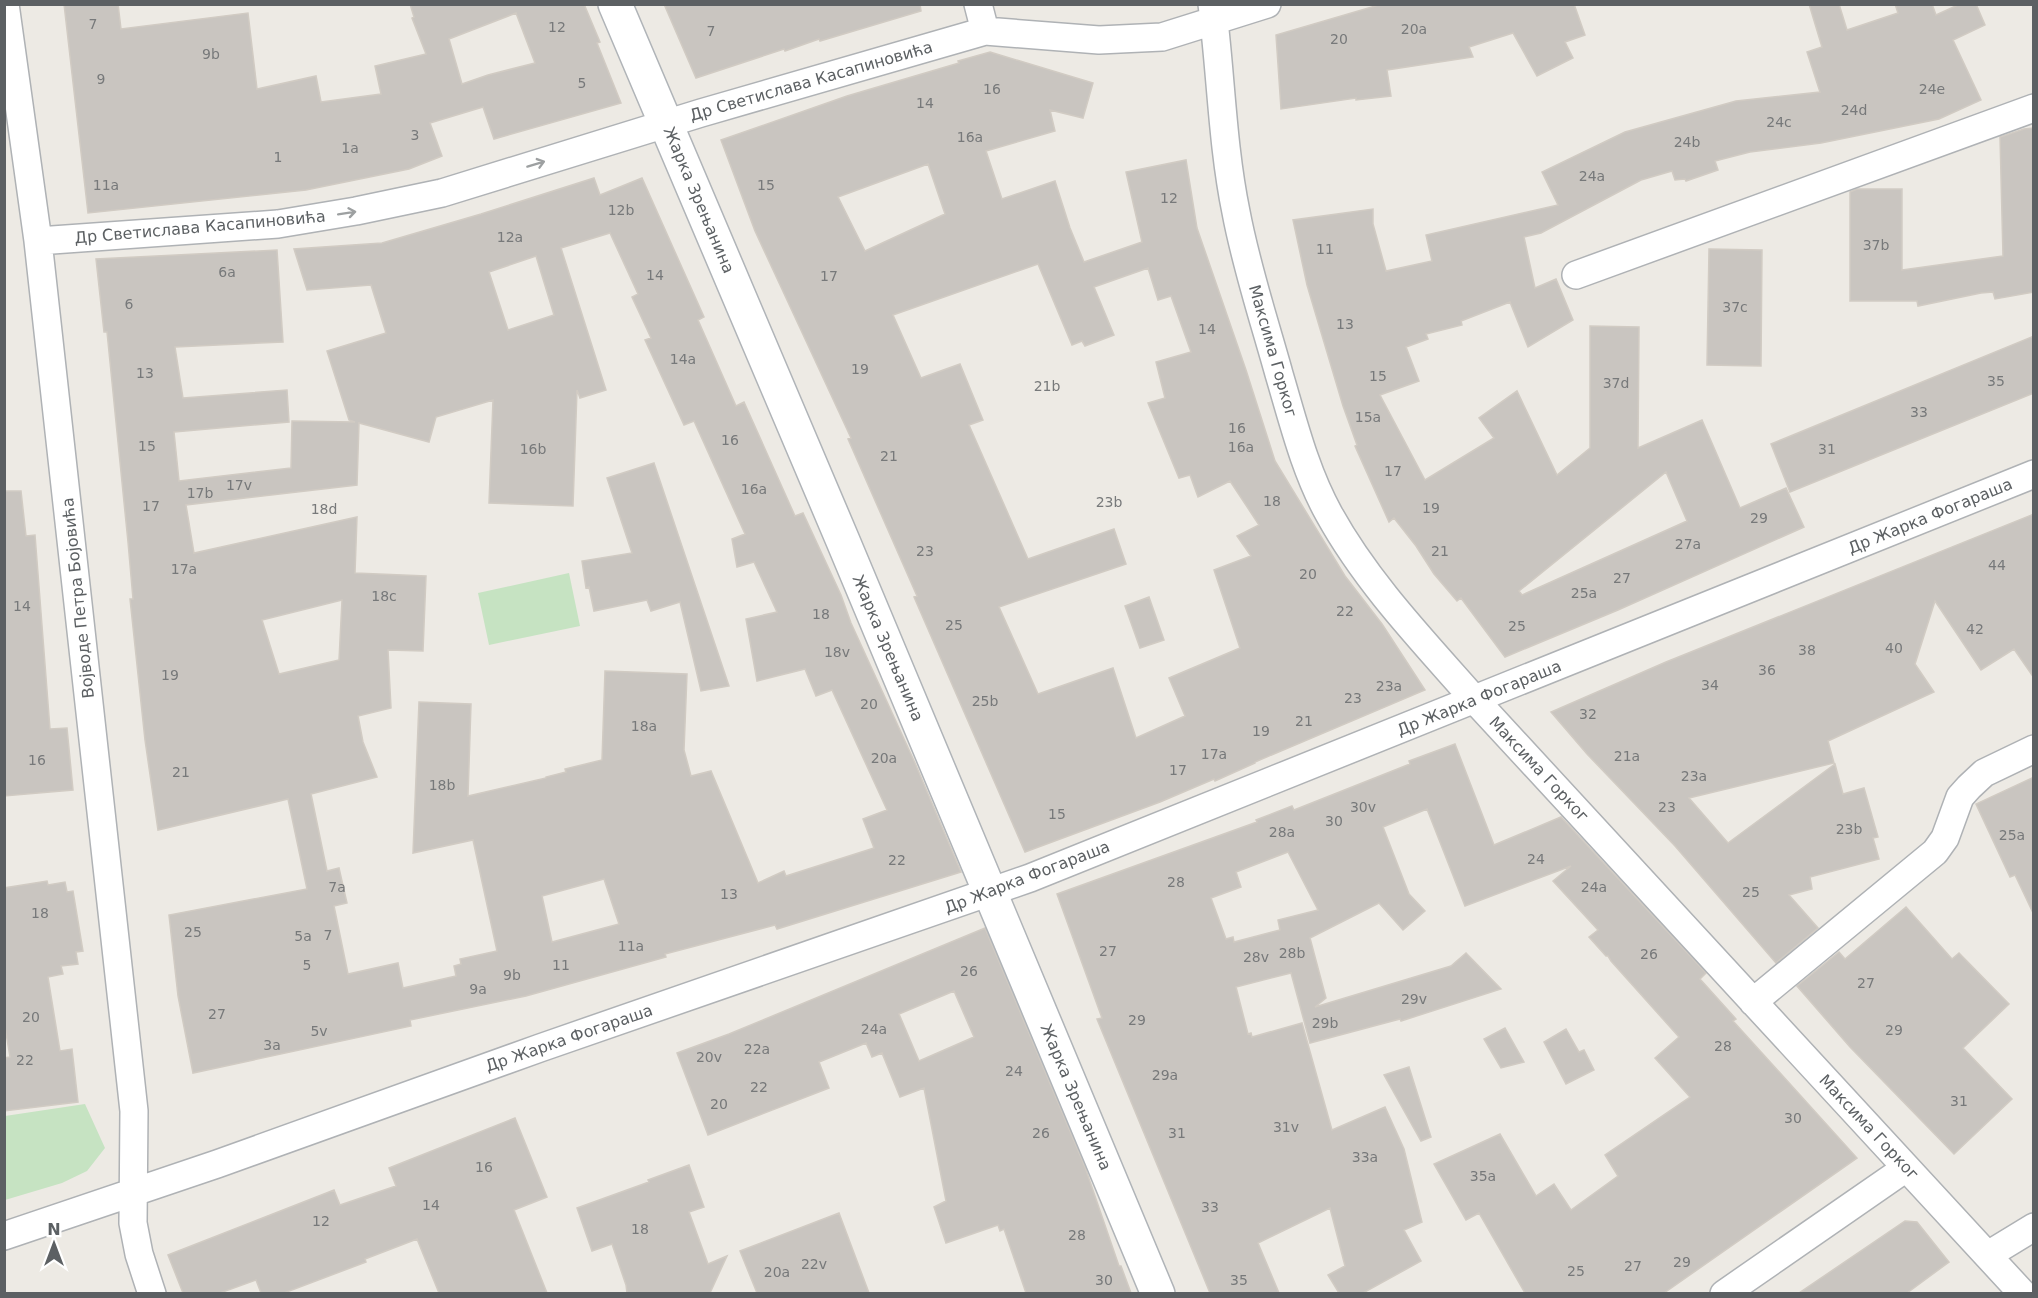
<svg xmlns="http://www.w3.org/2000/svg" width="2038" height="1298" viewBox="0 0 2038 1298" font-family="'DejaVu Sans',sans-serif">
<rect width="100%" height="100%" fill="#edeae4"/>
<path fill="#c6e3c2" d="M569,573l11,53 -91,19 -11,-52z
M85,1104l20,44 -18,23 -25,12 -57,17v-84z"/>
<path fill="#c9c5c0" stroke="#d1cbc3" stroke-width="1.5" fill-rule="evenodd" d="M64,4h54l3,25 127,-16 9,76 59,-13 5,26 60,-8 -6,-28 51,-12 -14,-36 2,-1 -4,-13h174l16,38 -3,1 24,60 -127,36 -11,-32 -53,16 12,33 -33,13 -103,21 -218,23zM516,13l19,50 -47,12 -26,9 -13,-45z
M664,4h256l1,7 -101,30 -1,-2 -34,12 -1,-2 -88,29z
M1382,4h192l11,31 -20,7 8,16 -36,18 -24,-43 -44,14 4,10 -86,13 4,26 -35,4v-2l-75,11 -5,-74z
M1809,4h30l8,26 51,-17 -3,-9h37l4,11 24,-11h16l9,21 -32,15 28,60 -42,19 -118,24 -71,9 -35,9 3,9 -32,11 -1,-2 -10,1 -3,-9 -31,9 -100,53 -17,4 11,51 21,-9 17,41 -45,27 -18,-45 -49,19 1,4 -36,9 2,5 -22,8 13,34 -39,14 45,85 69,-42 -15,-20 38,-27 40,84 33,-27v-122l49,1 -1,121 64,-28 38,88 46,-20 18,39 -186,83 -113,47 -44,-59 -4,3 -23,-27 -18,-28 -22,-28 -5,4 -34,-76 2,-1 -14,-39 -36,-121 -14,-65 80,-11v15l13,47 46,-10 -6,-26 132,-30 -16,-33 83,-40 111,-31 84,-9 -13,-40 15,-5zM1666,472l21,49 -165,74 -3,-4z
M990,52l103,31 -10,35 -33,-8 5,21 -69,20 16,48 53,-18 15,47 14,34 58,-20 -16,-70 60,-12 11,68 49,142 29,91 70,115 37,48 43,66 -170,72v1l-40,18 -1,-2 -54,23 -135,50 -111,-255 3,-1 -69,-157 3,-1 -96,-207 -34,-91 126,-44 112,-33 -1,-2zM928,164l17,50 -80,37 -27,-54zM1038,264l34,81 10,-4 3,5 29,-11 -20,-48 54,-19 10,32 13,-4 20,56 -35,10 9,36 -17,5 31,75 11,-3 8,22 32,-16 29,44 -22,11 14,20 -37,14 26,78 -71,30 16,38 -49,22 -23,-70 -75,26 -39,-87 127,-43 -12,-35 -86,30 -59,-134 14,-5 -23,-56 -39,14 -28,-63z
M2034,128v164l-39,7 -2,-7 -12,1 -63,13 -1,-5h-67v-109l7,-3h45v81l101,-14 -3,-119 24,-8z
M594,178l6,17 42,-17 62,139 -6,3 38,86 8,-4 51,114 8,-3 38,82 10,28 64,140 46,109 -184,57 -2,-4 -110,29 1,3 -140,39 -116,24 1,6 -218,47 -15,-77 -9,-81 138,-26 -19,-90 -130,31 -13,-90 -15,-141h3l-5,-57 -21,-210h-3l-8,-73 181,-9 6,92 -108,5 8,51 104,-8 2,32 -115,10 5,49 112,-13 1,-47 63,1 -6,-2 -22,-69 59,-18 -15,-48 -64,5 -13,-41 88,-6 99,-29zM610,233l28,61 -6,3 19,41 -6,2 39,85 10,-4 51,113 -13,5 5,28 17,-5 23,50 -31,7 11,62 48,-12 11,27 16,-6 55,120 -24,9 11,29 -88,28 -2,-5 -26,12 -47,-112 -20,5 -7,-26 3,-76 -82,-3 -3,89 -37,9 1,3 -20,5v1l-78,18 3,-92 -52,-2 -6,151 60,-13 24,111 -37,8 1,5 -7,2 2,10 -53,12 -5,-25 -50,11 -14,-68 13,-3 -8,-35 -12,3 -16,-77 66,-17 -14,-35 -5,-26 33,-8 -3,-58 35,1 3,-75 -71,-3 2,-56 -163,36 -8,-48 171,-20 2,-62 70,19 7,-25 57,-17 -4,103 84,3 4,-116 3,8 26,-8 -45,-142zM536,256l18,59 -46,15 -19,-58zM342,600l-3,60 -60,14 -17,-54zM604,879l15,45 -67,18 -10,-46z
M1709,249l53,1 -1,116 -54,-1z
M2034,336v57l-244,99 -19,-48z
M654,463l40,119 35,104 -28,5 -21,-89 -29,9 -4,-11 -53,11 -5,-24 -3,1 -4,-27 50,-8 -25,-75z
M4,491h17l5,45 9,-1 15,194 17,-1 6,62 -69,6z
M2034,514v164l-20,-29 -33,21 -46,-69 -20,63 19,28 -106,49 6,22 -145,35 39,45 107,-79 8,30 21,-6 14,49 -5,1 6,21 -69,18 2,12 -23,6 29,33 -42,35 -101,-117 -88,-92 -36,-42 115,-50z
M1149,597l15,43 -24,8 -15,-42z
M1455,744l39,101 67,-28 145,156 -6,6 36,40 -3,2 124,137 -193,135h-139l-46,-80 -13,7 -32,-56 66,-30 36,62 18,-12 17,26 47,-34 -13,-21 85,-58 -35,-39 24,-21 -68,-76 -3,-5h-2l-17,-19 9,-7 -45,-49 18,-15 -106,40 -38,-97 -44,18 26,67 16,17 -22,19 -24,-27 -69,35 16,60 -11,9 136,-41 15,-13 35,36 -100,32 -1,-2 -90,24 -19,-70 -55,14 12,47 3,-1 1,4 50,-14 30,107 53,-23 19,42 18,73 -18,8 17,31 -58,32h-24l-11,-18 17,-9 -15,-58 -72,35 21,50h-69l-113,-274 5,-1 -45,-124 200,-72 -1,-2 36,-14 2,4 116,-46 -1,-3zM1288,852l30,58 -40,10 2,10 -46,12 -1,-5 -7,2 -15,-41 30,-11 -5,-15z
M2034,777v138l-19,-40 -5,2 -34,-73z
M47,881l1,4 17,-3 2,10 6,-1 10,60 -7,1 2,12 -17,2 2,8 -15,3 12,74 12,-2 6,53 -74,9v-53l6,-1 -6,-36v-133z
M1906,907l46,52 7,-6 50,51 -46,44 49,51 -58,55 -104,-107 -53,-61 42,-34 6,7z
M985,928l100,239 34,99h2l10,27h-105l-22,-64 -4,2 -2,-6 -52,18 -12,-36 12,-6 -22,-113 -24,9 -18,-44 -10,4 -6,-14 -47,19 10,26 -121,47 -31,-82 52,-19zM954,991l20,46 -55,24 -20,-47z
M1505,1028l19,34 -23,6 -17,-29z
M1566,1029l13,23 5,-2 10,20 -28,14 -22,-42z
M1409,1067l22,70 -10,4 -37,-66z
M515,1118l32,79 -33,13 33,83h-108l-22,-54 -52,20 1,3 -82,31h-23l-5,-13 -36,13h-37l-15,-38 166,-65 6,15 56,-19 -7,-18z
M689,1165l15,42 -15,5 19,52 19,-8 -17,37h-83l-1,-8 -14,-41 -20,7 -15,-43 72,-26 -1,-2z
M839,1213l30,80h-112l-17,-42z
M1905,1221l12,1 32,40 -42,31h-108z"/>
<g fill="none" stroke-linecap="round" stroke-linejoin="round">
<defs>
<path id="street" d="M5,4l33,237 96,870 -1,112 6,31 13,40
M978,4l7,27
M1212,4c9,69 10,140 24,208 10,54 28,108 43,162 14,47 26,97 50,140 38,69 94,127 145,185l549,595
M38,241l240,-17 78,-13 86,-18 259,-80 284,-82 114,9 63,-3 105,-33
M1576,275l458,-167
M1753,1002l182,-150 10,-14 15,-41 9,-10 15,-14 50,-24
M4,1236l213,-72 323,-116 490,-170 1004,-404
M1988,1255l46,-28
M1724,1294l182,-126"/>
<path id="secondary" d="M615,4l228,537 315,753"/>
</defs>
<use href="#street" stroke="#afb2b5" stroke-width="30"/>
<use href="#secondary" stroke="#b0b4b8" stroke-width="36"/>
<use href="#street" stroke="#fff" stroke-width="27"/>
<use href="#secondary" stroke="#fff" stroke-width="33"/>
</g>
<defs><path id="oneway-shaft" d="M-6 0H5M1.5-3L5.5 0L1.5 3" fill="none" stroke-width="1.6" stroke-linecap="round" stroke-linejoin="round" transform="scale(1.5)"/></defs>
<g stroke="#9da0a1">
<use href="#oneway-shaft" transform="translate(536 164) rotate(-17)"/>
<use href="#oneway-shaft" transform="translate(347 213) rotate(-9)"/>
</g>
<g text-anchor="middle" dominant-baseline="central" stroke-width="4.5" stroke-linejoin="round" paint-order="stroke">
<g font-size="14" fill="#77797a">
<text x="93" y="24">7</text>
<text x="557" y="27">12</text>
<text x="1414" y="29">20a</text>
<text x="711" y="31">7</text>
<text x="1339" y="39">20</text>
<text x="211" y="54">9b</text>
<text x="101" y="79">9</text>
<text x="582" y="83">5</text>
<text x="992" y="89">16</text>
<text x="1932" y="89">24e</text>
<text x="925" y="103">14</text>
<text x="1854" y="110">24d</text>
<text x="1779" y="122">24c</text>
<text x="415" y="135">3</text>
<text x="970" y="137">16a</text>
<text x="1687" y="142">24b</text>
<text x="350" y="148">1a</text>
<text x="278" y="157">1</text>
<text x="1592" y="176">24a</text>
<text x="106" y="185">11a</text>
<text x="766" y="185">15</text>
<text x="1169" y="198">12</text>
<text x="621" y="210">12b</text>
<text x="510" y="237">12a</text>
<text x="1876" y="245">37b</text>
<text x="1325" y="249">11</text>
<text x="227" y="272">6a</text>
<text x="655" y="275">14</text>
<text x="829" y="276">17</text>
<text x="129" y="304">6</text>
<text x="1735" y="307">37c</text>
<text x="1345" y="324">13</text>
<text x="1207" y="329">14</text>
<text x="683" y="359">14a</text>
<text x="860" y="369">19</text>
<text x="145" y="373">13</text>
<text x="1378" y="376">15</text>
<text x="1996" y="381">35</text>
<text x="1616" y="383">37d</text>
<text x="1047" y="386">21b</text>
<text x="1919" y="412">33</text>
<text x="1368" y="417">15a</text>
<text x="1237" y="428">16</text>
<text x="730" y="440">16</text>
<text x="147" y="446">15</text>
<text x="1241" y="447">16a</text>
<text x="533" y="449">16b</text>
<text x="1827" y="449">31</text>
<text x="889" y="456">21</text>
<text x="1393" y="471">17</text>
<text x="239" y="485">17v</text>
<text x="754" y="489">16a</text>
<text x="200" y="493">17b</text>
<text x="1272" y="501">18</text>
<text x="1109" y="502">23b</text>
<text x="151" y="506">17</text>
<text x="1431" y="508">19</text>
<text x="324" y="509">18d</text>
<text x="1759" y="518">29</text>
<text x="1688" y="544">27a</text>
<text x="925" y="551">23</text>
<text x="1440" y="551">21</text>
<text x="1997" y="565">44</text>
<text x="184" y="569">17a</text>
<text x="1308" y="574">20</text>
<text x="1622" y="578">27</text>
<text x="1584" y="593">25a</text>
<text x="384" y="596">18c</text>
<text x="22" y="606">14</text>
<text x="1345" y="611">22</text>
<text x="821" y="614">18</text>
<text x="954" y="625">25</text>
<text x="1517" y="626">25</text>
<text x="1975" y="629">42</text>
<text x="1894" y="648">40</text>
<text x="1807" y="650">38</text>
<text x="837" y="652">18v</text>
<text x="1767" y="670">36</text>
<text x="170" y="675">19</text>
<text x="1710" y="685">34</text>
<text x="1389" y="686">23a</text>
<text x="1353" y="698">23</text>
<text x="985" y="701">25b</text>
<text x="869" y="704">20</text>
<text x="1588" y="714">32</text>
<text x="1304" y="721">21</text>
<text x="644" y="726">18a</text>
<text x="1261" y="731">19</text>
<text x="1214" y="754">17a</text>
<text x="1627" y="756">21a</text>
<text x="884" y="758">20a</text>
<text x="37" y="760">16</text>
<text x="1178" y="770">17</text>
<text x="181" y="772">21</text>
<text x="1694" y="776">23a</text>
<text x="442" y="785">18b</text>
<text x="1363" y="807">30v</text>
<text x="1667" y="807">23</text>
<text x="1057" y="814">15</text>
<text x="1334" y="821">30</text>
<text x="1849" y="829">23b</text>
<text x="1282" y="832">28a</text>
<text x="2012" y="835">25a</text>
<text x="1536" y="859">24</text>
<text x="897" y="860">22</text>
<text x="1176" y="882">28</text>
<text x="337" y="887">7a</text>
<text x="1594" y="887">24a</text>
<text x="1751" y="892">25</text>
<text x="729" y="894">13</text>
<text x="40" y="913">18</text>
<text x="193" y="932">25</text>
<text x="328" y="935">7</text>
<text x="303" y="936">5a</text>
<text x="631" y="946">11a</text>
<text x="1108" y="951">27</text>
<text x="1292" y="953">28b</text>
<text x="1649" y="954">26</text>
<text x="1256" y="957">28v</text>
<text x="307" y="965">5</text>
<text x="561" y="965">11</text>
<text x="969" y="971">26</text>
<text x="512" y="975">9b</text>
<text x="1866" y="983">27</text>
<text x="478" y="989">9a</text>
<text x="1414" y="999">29v</text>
<text x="217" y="1014">27</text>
<text x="31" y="1017">20</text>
<text x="1137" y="1020">29</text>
<text x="1325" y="1023">29b</text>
<text x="874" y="1029">24a</text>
<text x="1894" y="1030">29</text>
<text x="319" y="1031">5v</text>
<text x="272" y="1045">3a</text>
<text x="1723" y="1046">28</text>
<text x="757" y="1049">22a</text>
<text x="709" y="1057">20v</text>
<text x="25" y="1060">22</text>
<text x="1014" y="1071">24</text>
<text x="1165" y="1075">29a</text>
<text x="759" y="1087">22</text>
<text x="1959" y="1101">31</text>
<text x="719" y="1104">20</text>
<text x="1793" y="1118">30</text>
<text x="1286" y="1127">31v</text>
<text x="1041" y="1133">26</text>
<text x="1177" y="1133">31</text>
<text x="1365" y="1157">33a</text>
<text x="484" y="1167">16</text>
<text x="1483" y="1176">35a</text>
<text x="431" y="1205">14</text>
<text x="1210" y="1207">33</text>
<text x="321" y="1221">12</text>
<text x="640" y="1229">18</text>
<text x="1077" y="1235">28</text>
<text x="1682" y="1262">29</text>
<text x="814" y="1264">22v</text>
<text x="1633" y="1266">27</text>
<text x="1576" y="1271">25</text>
<text x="777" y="1272">20a</text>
<text x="1104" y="1280">30</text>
<text x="1239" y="1280">35</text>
</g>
<g font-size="16" fill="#5c6063" stroke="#fff">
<text transform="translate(811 81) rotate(-16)">Др Светислава Касапиновића</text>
<text transform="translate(699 200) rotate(67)">Жарка Зрењанина</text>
<text transform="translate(200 227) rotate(-5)">Др Светислава Касапиновића</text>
<text transform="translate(1273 351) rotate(74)">Максима Горког</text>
<text transform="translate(1930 516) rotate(-22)">Др Жарка Фогараша</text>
<text transform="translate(78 598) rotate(-96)">Војводе Петра Бојовића</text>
<text transform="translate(888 648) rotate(67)">Жарка Зрењанина</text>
<text transform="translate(1479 698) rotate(-22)">Др Жарка Фогараша</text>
<text transform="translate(1539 769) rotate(47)">Максима Горког</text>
<text transform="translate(1027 877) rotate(-21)">Др Жарка Фогараша</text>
<text transform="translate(569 1038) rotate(-19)">Др Жарка Фогараша</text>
<text transform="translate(1076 1097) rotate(67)">Жарка Зрењанина</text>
<text transform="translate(1869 1127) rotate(47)">Максима Горког</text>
</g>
</g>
<rect width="2038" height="1298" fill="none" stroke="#5c6063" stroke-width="12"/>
<g transform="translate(54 1244)" stroke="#ffffff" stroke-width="4.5" paint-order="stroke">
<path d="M0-4.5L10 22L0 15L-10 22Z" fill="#5c6063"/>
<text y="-9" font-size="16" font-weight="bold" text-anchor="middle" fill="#5c6063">N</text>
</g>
</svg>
